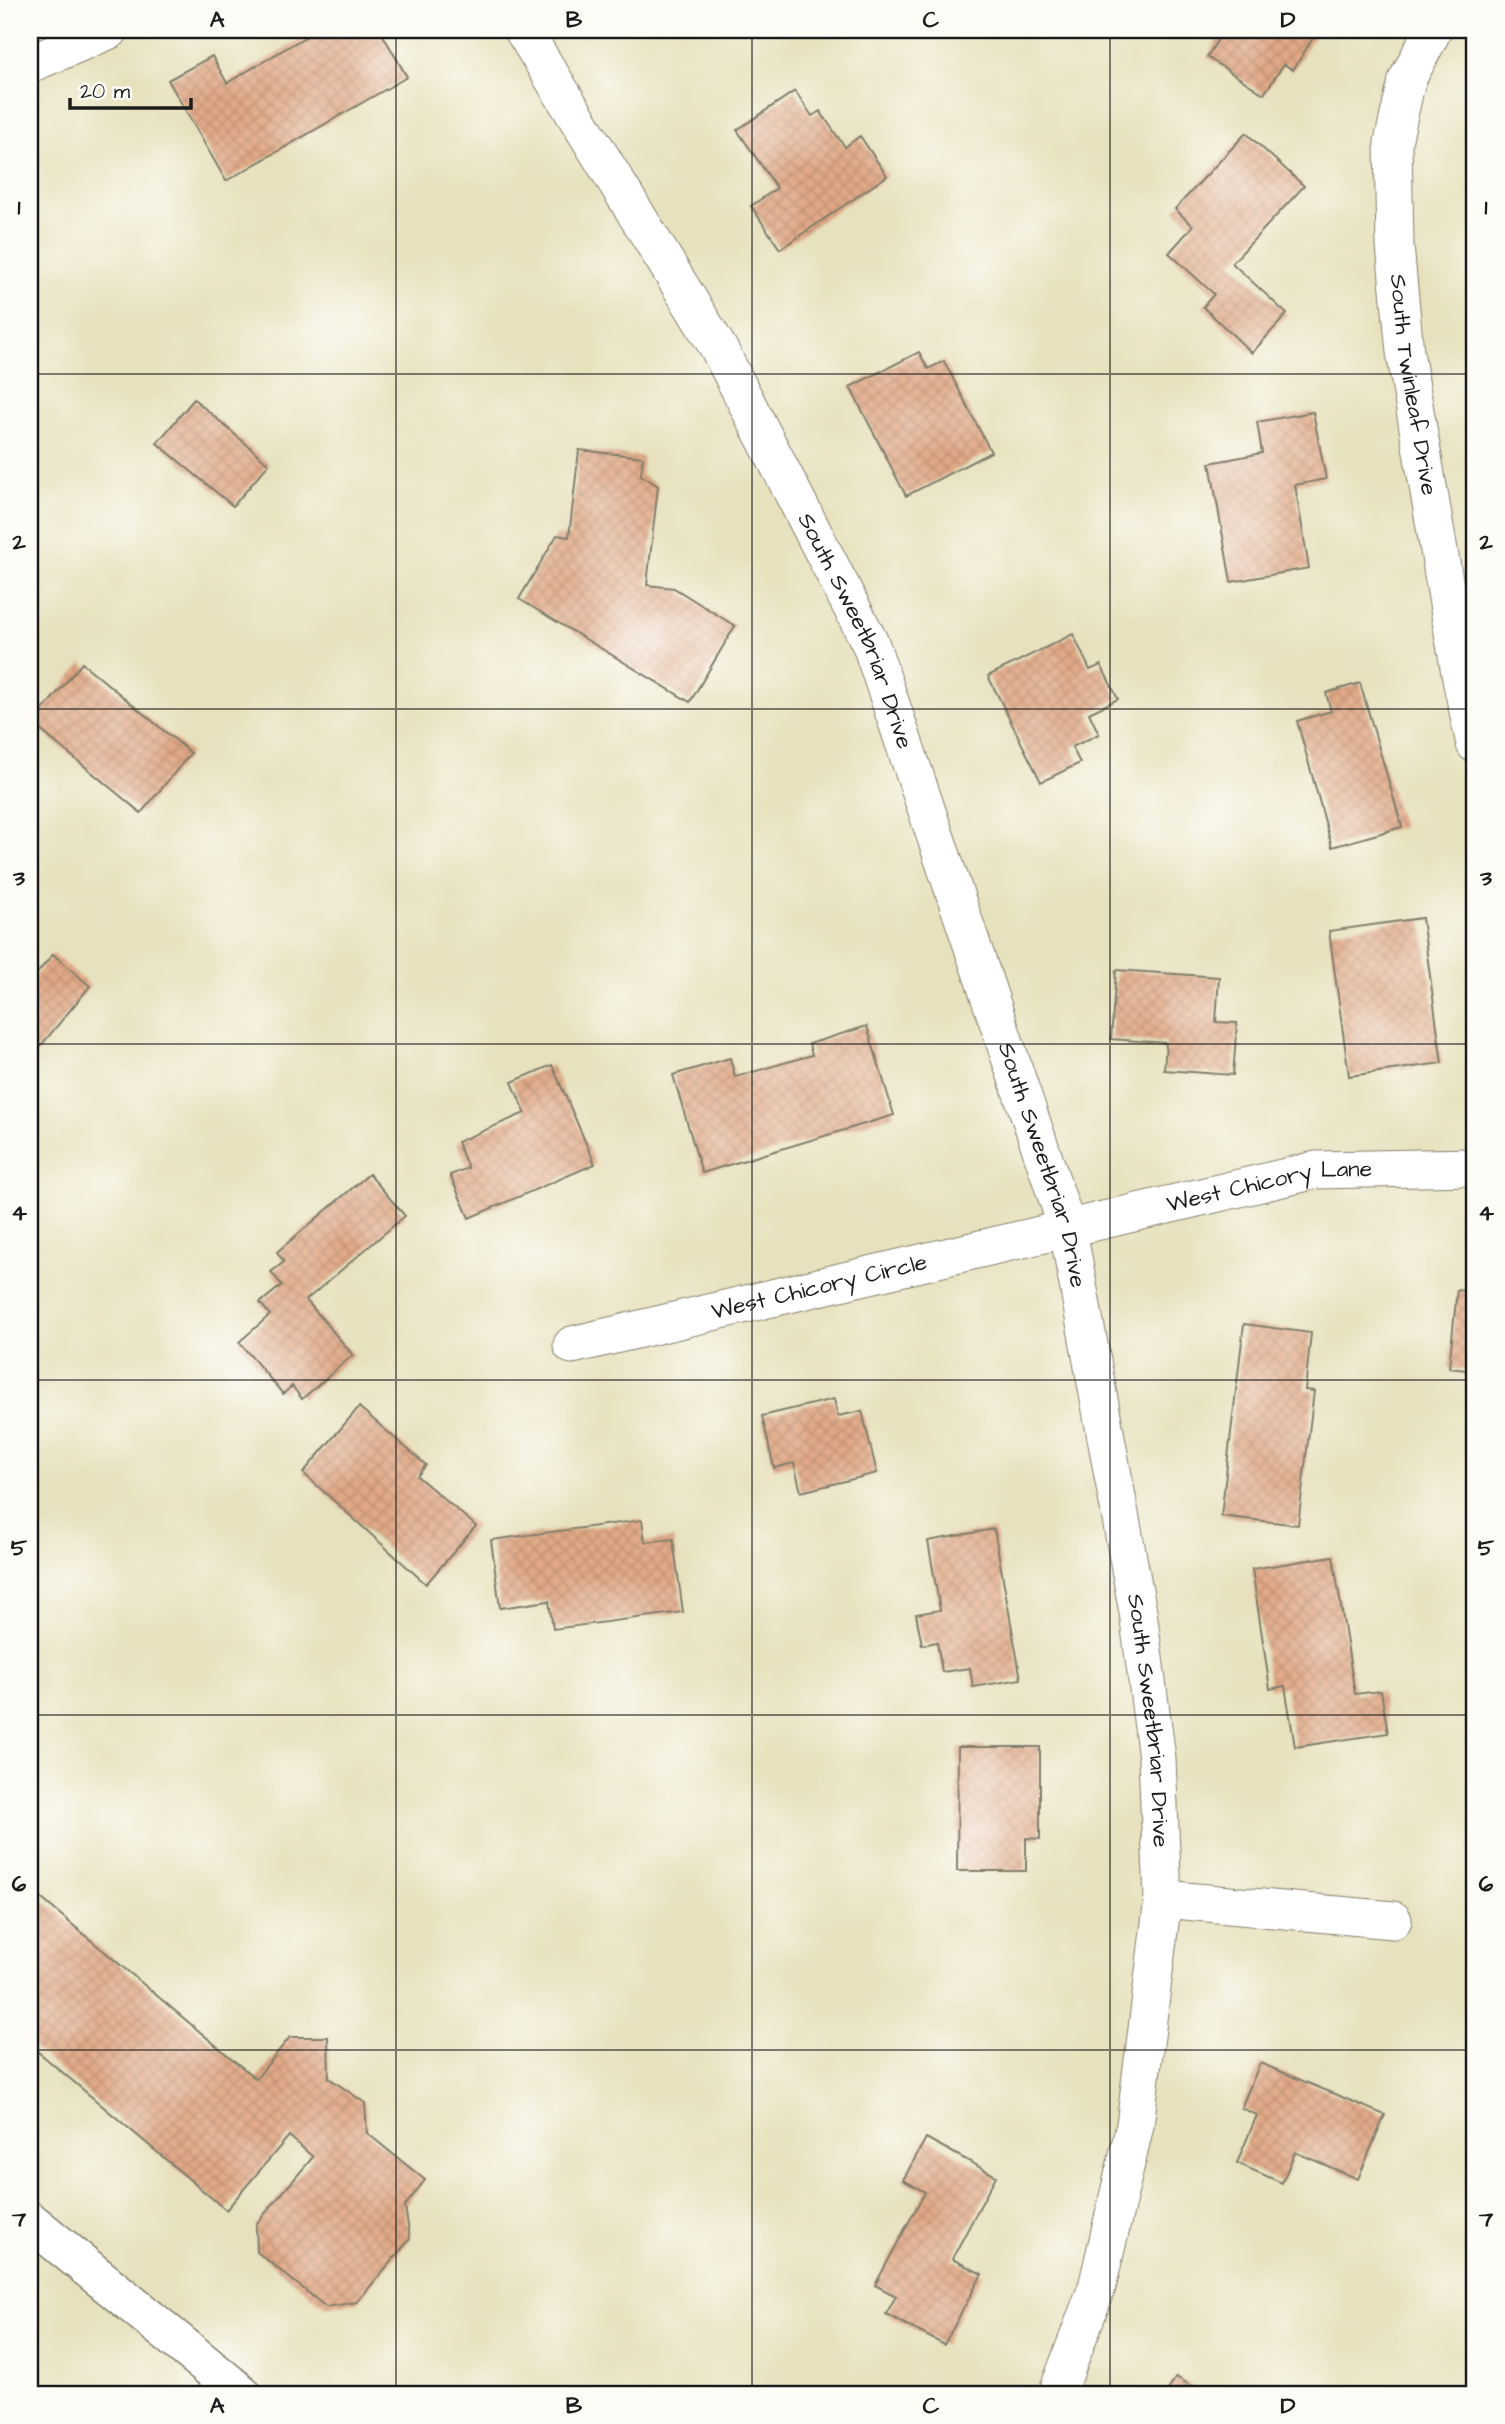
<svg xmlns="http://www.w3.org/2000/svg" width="1505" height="2424" viewBox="0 0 1505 2424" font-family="'Architects Daughter',sans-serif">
<defs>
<pattern id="building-cross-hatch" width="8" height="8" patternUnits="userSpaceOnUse" patternTransform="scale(1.75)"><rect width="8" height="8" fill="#e1a986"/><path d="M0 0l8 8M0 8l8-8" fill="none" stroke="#c09173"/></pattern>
</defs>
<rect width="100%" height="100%" fill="#fdfcf7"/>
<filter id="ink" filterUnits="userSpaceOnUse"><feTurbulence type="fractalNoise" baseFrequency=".0143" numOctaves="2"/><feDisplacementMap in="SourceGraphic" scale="14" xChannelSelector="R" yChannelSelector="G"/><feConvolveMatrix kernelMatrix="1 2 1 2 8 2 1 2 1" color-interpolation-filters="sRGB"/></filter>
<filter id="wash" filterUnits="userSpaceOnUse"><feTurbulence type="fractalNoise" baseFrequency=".00686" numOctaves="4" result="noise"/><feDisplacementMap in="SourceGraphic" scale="28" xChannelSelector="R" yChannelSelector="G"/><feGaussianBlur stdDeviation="1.57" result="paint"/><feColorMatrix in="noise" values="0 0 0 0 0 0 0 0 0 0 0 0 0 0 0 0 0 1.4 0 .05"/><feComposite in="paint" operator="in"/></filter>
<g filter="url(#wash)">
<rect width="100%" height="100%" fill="#e7e1bd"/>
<g id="blocks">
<path fill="url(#building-cross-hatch)" d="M317,30h63l27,47 -181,104 -58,-101 44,-24 15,27z
M1224,30h94l-25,40 -9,-6 -20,30 -57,-37z
M795,91l17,25 8,-5 25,36 15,-11 27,40 -107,73 -29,-43 26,-18 -40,-58z
M1246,133l58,53 -72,77 55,51 -35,39 -49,-46 11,-13 -45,-41 24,-27 -18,-17z
M919,352l9,17 16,-8 47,91 -85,44 -56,-109z
M194,399l75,65 -36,42 -76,-63z
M1313,412l13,67 -31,6 14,83 -78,14 -21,-119 52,-10 -5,-31z
M579,450l64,7 -2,18 17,11 -11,99 27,3 61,38 -45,76 -171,-103 38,-64 12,2z
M1073,634l17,36 11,-5 17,34 -29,14 10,21 -27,13 8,16 -39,19 -53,-106z
M82,663l109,90 -50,60 -109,-90z
M1360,683l42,144 -70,20 -35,-126 34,-10 -5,-18z
M1422,918l20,145 -93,13 -20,-145z
M53,954l37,32 -60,73v-77z
M1116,970l103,7 -3,45 21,1 -4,52 -69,-5 2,-27 -55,-4z
M867,1026l27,89 -192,58 -29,-98 57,-17 5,19 77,-22 -3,-11z
M552,1065l43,99 -126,54 -19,-43 18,-7 -11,-26 68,-29 -13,-31z
M369,1174l36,42 -99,84 47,55 -51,44 -10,-13 -9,8 -44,-52 31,-27 -10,-12 22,-18 -11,-13 13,-10 -7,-10z
M1457,1290l18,2v79l-26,-3z
M1244,1324l67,9 -6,57 9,1 -16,134 -77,-9z
M834,1399l4,17 24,-5 15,62 -76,19 -7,-29 -20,5 -12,-52z
M359,1407l67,58 -9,11 59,50 -50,58 -123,-111z
M642,1520l3,22 28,-3 10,73 -130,17 -4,-28 -49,7 -9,-68z
M994,1529l27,150 -48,8 -3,-19 -28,4 -5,-30 -15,3 -6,-31 24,-4 -12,-69z
M1333,1556l22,138 26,-3 7,42 -93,14 -10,-61 -15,3 -18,-120z
M958,1747h82v92l-14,-1v33h-69z
M30,1889l226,190 34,-42h38l1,41 36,25 2,30 58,47 -20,26 5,33 -53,63 -31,5 -69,-55 -1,-28 57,-67 -24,-21 -63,74 -196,-165z
M1260,2063l125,52 -27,64 -63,-27 -13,31 -45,-20 20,-48 -16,-7z
M926,2138l70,38 -44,83 30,15 -38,71 -58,-31 10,-18 -21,-11 50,-93 -22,-12z
M1176,2377l30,17h-40z"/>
</g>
</g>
<g filter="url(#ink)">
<use href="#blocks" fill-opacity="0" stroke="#827e6c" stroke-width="2"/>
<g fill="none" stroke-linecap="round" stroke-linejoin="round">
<defs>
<g id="street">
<path id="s1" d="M523,30l196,319 152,296 197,585 70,382 19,146 6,141 -28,226 -38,162 -40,107"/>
<path id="s2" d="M1433,30l-26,50 -14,62 2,104 10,106 56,327 14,65"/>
<path d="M30,64l80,-34"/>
<path id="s3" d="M572,1345l744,-175 159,-3"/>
<path d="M1163,1899l230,21"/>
</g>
<path id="secondary" d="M30,2221l212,173"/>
</defs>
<use href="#street" stroke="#827e6c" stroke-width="39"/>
<use href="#secondary" stroke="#827e6c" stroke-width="41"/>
<use href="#street" stroke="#fff" stroke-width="37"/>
<use href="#secondary" stroke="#fff" stroke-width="38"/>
</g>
</g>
<path fill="none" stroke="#1c1c1c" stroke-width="2" stroke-opacity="0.55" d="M396,30v2364M752,30v2364M1110,30v2364M30,374h1445M30,709h1445M30,1044h1445M30,1380h1445M30,1715h1445M30,2050h1445"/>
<g text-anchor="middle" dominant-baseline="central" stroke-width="6" stroke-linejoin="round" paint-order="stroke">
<g font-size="23" fill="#1c1c1c" stroke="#fdfcf7">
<text stroke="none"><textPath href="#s2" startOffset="364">South Twinleaf Drive</textPath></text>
<text stroke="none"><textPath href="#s1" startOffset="688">South Sweetbriar Drive</textPath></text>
<text stroke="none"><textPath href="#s1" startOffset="1255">South Sweetbriar Drive</textPath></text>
<text stroke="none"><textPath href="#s3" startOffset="716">West Chicory Lane</textPath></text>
<text stroke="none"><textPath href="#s3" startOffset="254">West Chicory Circle</textPath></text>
<text stroke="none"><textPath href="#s1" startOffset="1822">South Sweetbriar Drive</textPath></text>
</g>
</g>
<rect width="1505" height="2424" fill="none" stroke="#fdfcf7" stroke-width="77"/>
<path d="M70 98v10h121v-10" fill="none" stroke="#1c1c1c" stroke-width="3.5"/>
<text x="80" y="98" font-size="21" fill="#1c1c1c" stroke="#fdfcf7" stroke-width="5" paint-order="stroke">20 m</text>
<rect x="38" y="38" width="1428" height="2348" fill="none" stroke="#1c1c1c" stroke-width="2.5"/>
<g font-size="23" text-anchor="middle" font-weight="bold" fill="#1c1c1c">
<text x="217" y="27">A</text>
<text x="574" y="27">B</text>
<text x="931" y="27">C</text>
<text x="1288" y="27">D</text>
<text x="19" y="214">1</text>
<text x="1486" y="214">1</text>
<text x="19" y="549">2</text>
<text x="1486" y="549">2</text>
<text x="19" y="885">3</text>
<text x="1486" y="885">3</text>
<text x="19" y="1220">4</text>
<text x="1486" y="1220">4</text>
<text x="19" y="1555">5</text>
<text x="1486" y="1555">5</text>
<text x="19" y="1891">6</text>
<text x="1486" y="1891">6</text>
<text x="19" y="2226">7</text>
<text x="1486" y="2226">7</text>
<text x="217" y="2413">A</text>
<text x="574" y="2413">B</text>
<text x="931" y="2413">C</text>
<text x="1288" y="2413">D</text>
</g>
</svg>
